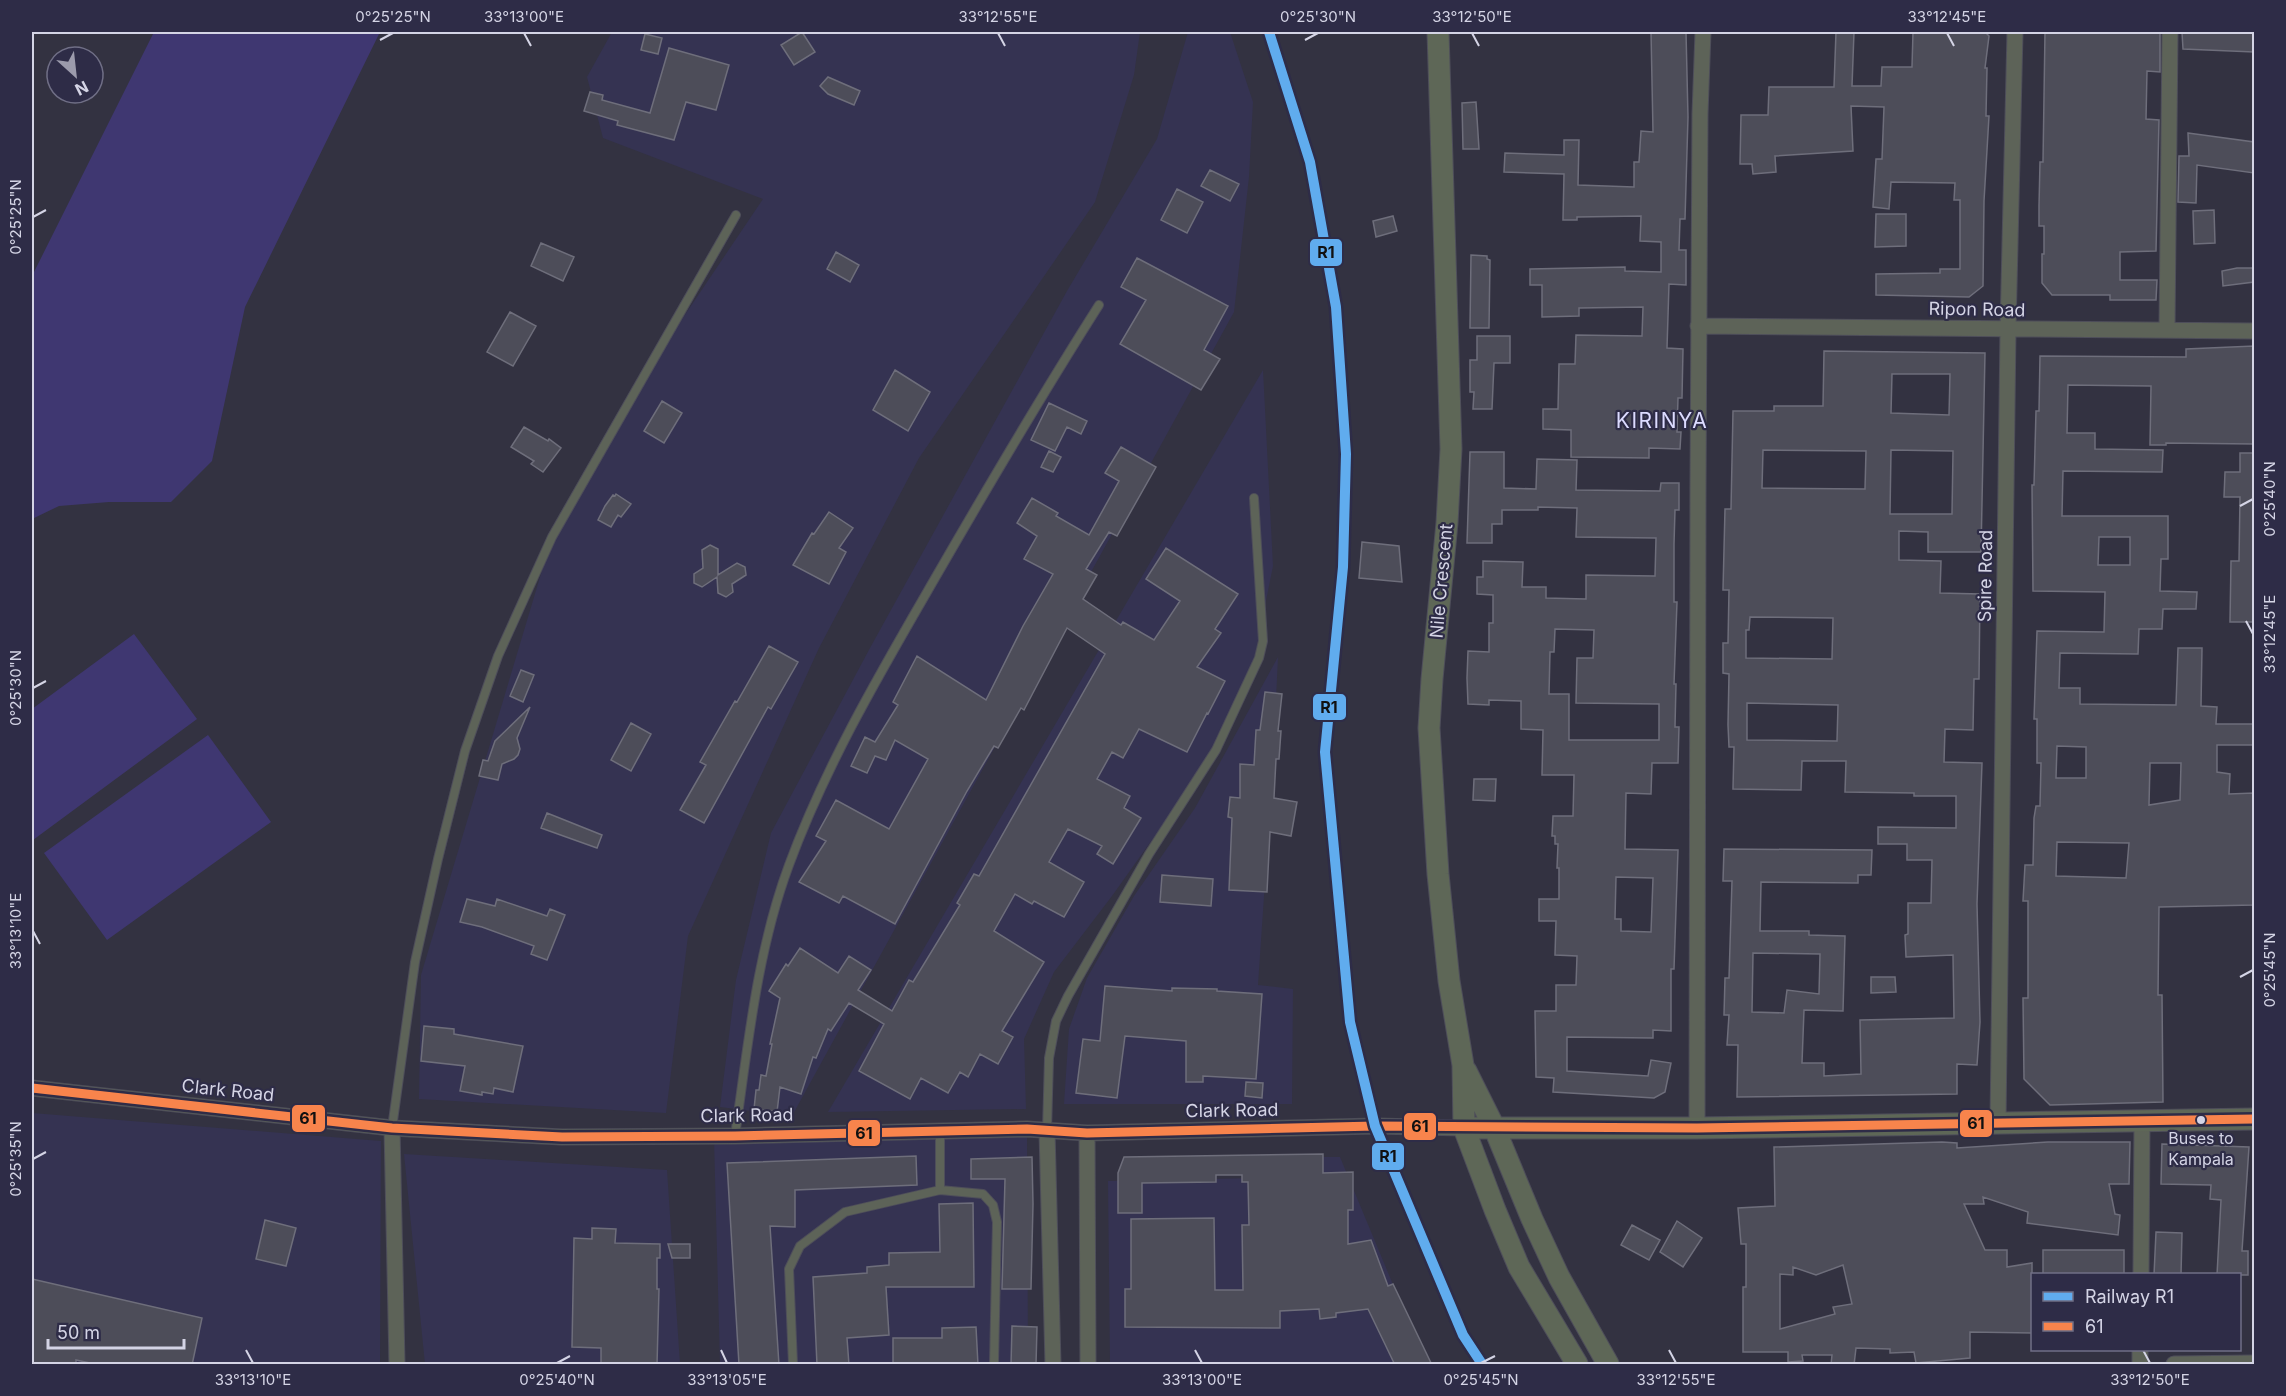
<svg xmlns="http://www.w3.org/2000/svg" width="2286" height="1396" viewBox="0 0 2286 1396" font-family="Inter,sans-serif">
<rect width="100%" height="100%" fill="#333241"/>
<path fill="#353352" d="M612,32h528l-6,43 -39,127 -176,256 -100,190 -131,288 -22,177 -247,-14 2,-124 131,-438 87,-154 124,-184 -160,-61 -16,-61z
M1188,32h42l23,70 -4,75 -15,135 -442,804 -72,-9 16,-127 35,-147 99,-185 197,-357 90,-152z
M1263,370l10,196 -22,109 -35,75 -104,146 -58,76 -30,67 2,70 -198,3z
M1278,657l-5,106 -15,222 35,4 -1,115h-228l5,-75 18,-51 47,-82 61,-88z
M32,1113l349,28 -1,223h-348z
M1027,1133l1,231h-308l-6,-225z
M404,1154l263,16 13,194h-255z
M1302,1157h38l86,207h-316l-2,-183 195,-4z"/>
<path fill="#3f3771" d="M154,32h226l-135,275 -33,154 -41,41h-62l-50,4 -27,13v-243z
M134,634l63,85 -164,121 -1,-131z
M208,735l63,87 -164,118 -63,-87z"/>
<path fill="#4d4d59" stroke="#6e6e7b" stroke-width="1.5" fill-rule="evenodd" d="M802,32l13,20 -21,13 -13,-20z
M1651,32h35l2,85 -3,102h-5l-1,31h7v35l-17,-1 -2,64 16,1 -1,49h-4l-1,34h4l-1,17 -31,-1v10l-78,-1v-27l-28,-1v-20h15l1,-45h16l1,-29 66,1 1,-29 -64,1v8l-37,1v-32h-12v-16l95,-2v4l36,1v-30l-21,-1 1,-25 -64,1v3h-14l1,-46 -60,-2 1,-19 59,2v-15h15l-1,45 56,2v-25h5l2,-31 12,1z
M1836,32h18l-2,54h29l1,-19h30l1,-35h72l4,4 -4,32h2l-1,48h3l-5,85 -1,85 -14,11 -93,-2v-21l64,-1v-4h20v-69h-6l1,-17 -64,-1 -2,27 -16,-2 3,-48h6l2,-52 -33,-1 2,45 -78,5 1,16 -23,2 -1,-10h-12l1,-49h27l1,-28h65z
M2045,32h115v40l-13,-1 -1,48 13,1 -3,131 -36,1v28h37l-1,20h-46v-5h-58l-10,-12v-29h2v-28h-5v-20l1,-44h3z
M2182,32h72v20l-71,-3z
M645,34l17,4 -4,16 -17,-4z
M669,48l60,17 -13,45 -30,-8 -12,38 -57,-15 1,-4 -34,-10 6,-19 13,3 -1,5 48,13z
M828,77l32,14 -6,14 -26,-11 -8,-8z
M1476,102l3,47h-16l-1,-46z
M2188,133l66,9v31l-57,-8 -1,38 -18,-1 1,-46h10z
M1210,170l29,14 -9,17 -29,-15z
M1177,189l26,13 -16,31 -26,-13z
M2214,210l1,33 -21,1 -1,-33z
M1876,214h30v32l-31,1z
M1393,216l4,15 -21,6 -3,-16z
M541,243l33,14 -11,24 -32,-15z
M836,252l23,13 -9,17 -23,-13z
M1471,255l16,1v3l3,1 -1,68h-19z
M1137,258l91,48 -24,44 16,9 -19,31 -81,-46 26,-44 -25,-13z
M2237,268h17v14l-31,4 -1,-15z
M510,312l26,14 -23,40 -26,-14z
M1477,336h33v27h-16l-2,46h-19l1,-17h-4v-32h7z
M2254,346v98l-88,-1v2h-16l1,-59 -83,-1 -1,48h28v16l68,1 -1,22 -99,-1 -1,45h106v43h-7l-1,32 37,1 -1,17h-33l-1,20h-23l-1,25 -78,-1 -1,35h21v16l96,1 2,-57h24l-1,58 16,1 -1,17h38v21h-37v27l13,2 -1,20 25,-1v112l-95,2 -1,88h4l1,107 -113,3 -26,-26 -1,-81h5v-97h-5l2,-36h8l1,-47 2,-12h4l1,-43h-4v-44h-3l3,-88 67,1 1,-40 -72,-1 -1,-106h2l2,-74h3l1,-55 146,1v-8zM2099,537h31v28h-32zM2057,746l29,1v31h-30zM2150,763h31l-1,37 -31,5zM2057,842l72,1 -3,35 -70,-2z
M1824,351l161,2 -4,199h-53v-20l-29,-1v29l42,1 -1,32 40,1 -1,85h-5l-1,51 -28,-1 -1,33 38,1 -5,141 3,118 -3,43 -20,-1v30l-220,3 1,-52h-11l2,-30h-5l1,-37h4l3,-97h-9l1,-32 148,1 -1,25h-13v8l-97,-1 -1,49h49v4l36,1 -2,75 -39,-1 -2,53h22v13l37,-2 -1,-54 94,-2 -1,-63 -47,2 -1,-22 3,-1v-31h23l1,-43h-25v-16h-29v-17l78,1v-32h-42v-3l-69,-1 1,-31h-44l-1,29 -68,-1 1,-42h-5l-1,-22 1,-51 -6,-1v-30h5l1,-53h-6l2,-81h6l2,-98h41v-5h49zM1892,374h58l-1,41 -58,-2zM1763,450l103,1 -1,38 -103,-1zM1891,450l62,1 -1,63h-62zM1750,617l83,1 -1,41 -86,-1v-28h3zM1747,703l91,2 -1,36 -90,-1zM1753,953l67,1 -1,40 -32,-4 -3,23 -32,-1z
M895,370l35,22 -22,39 -35,-21z
M662,401l20,12 -18,30 -20,-12z
M1049,403l38,18 -6,13 -14,-7 -12,24 -24,-11z
M524,427l24,14 1,-2 12,9 -18,24 -12,-8 3,-3 -23,-14z
M1121,447l35,20 -39,69 -8,-4 -23,37 11,6 -14,24 38,26 2,-3 31,18 26,-39 -34,-22 20,-31 72,46 -23,35 6,4 -24,34 28,14 -17,33 -1,-1 -20,39 -48,-23 -16,29 -11,-6 -15,27 33,17 -6,12 17,10 -28,46 -16,-10 5,-8 -34,-17 -19,33 35,20 -20,35 -30,-16 -2,3 -17,-10 -21,37 50,31 -42,69 11,6 -15,27 -18,-10 -12,23 -8,-5 -12,21 -27,-15 -11,21 -51,-28 25,-47 -35,-21 -18,28 -3,-2 -12,29 -3,-1 -12,37 -21,-7 -3,25 -23,-3 2,-19h3l2,-15 5,1 6,-32h-2l10,-46 -11,-7 17,-27 2,2 12,-18 38,25 11,-17 22,14 -13,20 34,21 17,-31 4,2 47,-77 -3,-2 17,-29 5,2 126,-222 -38,-26 -43,82 -3,-2 -23,40 -4,-2 -27,45 -72,133 -52,-28 -4,7 -40,-21 27,-41 -10,-5 20,-36 53,29 39,-70 -33,-19 -9,20 -11,-4 -8,17 -16,-7 14,-29 10,5 23,-37 -5,-3 24,-46 69,44 37,-74 30,-52 -29,-15 13,-23 -20,-13 15,-25 26,15 -2,3 33,19 30,-54 -14,-8z
M1049,451l12,6 -8,15 -12,-5z
M1470,452h34v36l32,1 1,-30 40,1 -1,30 84,1 1,-8h18v27h-4l-1,34v58h3l-3,82h2l-1,43h4l-1,36h-26l-1,31 -25,-1 -1,56 53,1 -4,119h-3v62l-18,-1v8l-86,-1v34l81,5 3,-16 20,3 -6,29 -11,6 -101,-6 1,-14 -18,-1 -1,-66h21v-26h20l1,-29 -22,-1 1,-34h-17v-22h20v-31h-2l1,-24h-3v-8h-3l1,-20h20l1,-41h-32l1,-45 -22,-1v-28l-32,-1v5l-21,-1 -1,-26 1,-27 21,1v-29h4v-28l-16,-1v-17h6v-16l40,1 -1,25h24v11l40,1v-24l69,1 1,-38 -80,-1 1,-29 -39,-1v3h-36v14h-10v19h-25zM1555,629l39,1 -1,28h-16l-1,45 83,1v36h-90v-46h-20l1,-42h4zM1616,877l37,1 -2,54 -30,-1v-12h-6z
M2240,453h14v169h-24l1,-61h8l1,-64h-16l1,-25h15z
M616,494l15,10 -10,13 -3,-2 -7,12 -13,-7 7,-14 8,-11 2,1z
M829,512l24,16 -14,20 7,4 -17,32 -36,-19 19,-32 2,1z
M1362,542l37,4 3,36 -43,-4z
M710,545l8,4v26l19,-12 8,4 1,8 -14,9 1,8 -7,5 -8,-4 -1,-16 -15,10 -8,-4v-9l9,-6 -1,-18z
M769,646l29,16 -27,47 -3,-2 -64,116 -24,-13 26,-45 -6,-3 35,-61 2,1z
M521,670l13,5 -11,27 -13,-6z
M1265,692l17,2 -4,37h3l-2,28h-3l-2,39 23,4 -6,34 -21,-4 -3,60 -38,-2 3,-72 -4,-1 2,-20 10,1v-34l14,1 2,-35h4z
M530,707l-13,31 3,11 -2,6 -4,4 -12,5 -4,16 -19,-4 4,-16 5,1 7,-20z
M631,723l20,11 -20,37 -20,-11z
M1474,779h22l-1,22 -22,-1z
M547,813l55,22 -5,13 -56,-20z
M1162,875l51,4 -2,27 -51,-4z
M467,899l28,7 2,-7 50,17 3,-7 15,6 -18,45 -16,-6 3,-8 -52,-19 -22,-5z
M1871,977h24l1,15 -25,1z
M1105,986l67,5v-3l45,1v2l45,3 -6,85 -53,-3v6h-17v-41l-61,-5 -8,62 -41,-5 7,-54 17,2z
M424,1026l30,3v5l69,12 -10,46 -19,-4 -1,6 -11,-2v3l-22,-4 5,-25 -44,-5z
M1246,1082l17,1 -1,15 -17,-2z
M1942,1142l15,1v5l91,-6h82l-1,42h-20l6,30 5,1 -2,20 -91,-12 1,-11 -45,-15 1,7h-20l21,46h22v17l25,-4v70l-62,-1v26l-54,5 -2,-11 -24,1v-4l-34,-1 -2,17h-23l1,-10h-30l1,6 -15,1v-10h-45v-65h3v-43h-5l-3,-36 37,-2 -1,-59zM1843,1265l9,39 -19,3 2,7 -55,15v-55l13,1v-8l23,8z
M2162,1144l87,3 -7,104h6v24h-31l4,-75 -11,-1 1,-14 -50,-1z
M1323,1154v19l30,-1v38h-5v34l23,-4 17,46 5,-2 39,81h-37l-27,-56 -32,4v4l-16,2 -1,-10 -39,2v17l-155,-1v-38h6v-70l83,-1 1,72h28l-1,-65h7l-1,-43h-6v-7h-26v7l-74,1v30h-24v-40l6,-16z
M916,1156l1,29 -122,5v37l-25,-1 9,139h-40l-12,-202z
M1032,1157l1,47 -2,85h-29l3,-110h-34v-20z
M973,1203l1,84h-88l3,48 -42,3 2,27h-32l-4,-88 54,-4v-6l22,-2v-12l51,-1 -1,-48z
M265,1220l31,8 -10,38 -30,-7z
M1677,1221l25,17 -19,29 -23,-15z
M1632,1225l28,15 -11,20 -28,-15z
M592,1228l24,1 -1,14 45,1v14h-3v31h2l-2,76h-56v-17l-29,-1 2,-109 18,1z
M2156,1232l26,1 -1,42h-27z
M668,1244h22v14h-18z
M2043,1250h81v25h-81z
M32,1279l170,39 -10,47h-93l-23,-5v5h-44z
M1012,1326l25,1 -1,38h-25z
M976,1327l2,38h-85v-27h49v-10z"/>
<g fill="none" stroke-linecap="round" stroke-linejoin="round">
<defs>
<path id="lane" d="M392,1128l23,-166 23,-103 27,-108 33,-95 54,-119 184,-322
M940,1131v59
M1047,1131l2,-73 7,-37 12,-25 81,-142 67,-104 43,-92 4,-17 -9,-143
M735,1136c13,-91 22,-185 54,-271 38,-103 94,-197 149,-292 52,-90 105,-180 161,-268
M793,1364l-4,-95 11,-23 45,-34 95,-22 43,4 10,11 4,17 -3,142"/>
<path id="street" d="M1698,326l556,5
M2167,330l3,-298
M32,1088l360,40 170,9 173,-1 292,-7 60,4 288,-7 89,2
M1998,1122l10,-793 7,-297
M392,1128l5,236
M1697,1128l1,-638 2,-376 3,-82
M1047,1131l6,233
M1087,1133l1,231
M2141,1274l1,-152
M2140,1364v-14
M2174,1364l80,-1"/>
<path id="secondary" d="M1438,32l13,417 -4,74 -15,156 -3,49 9,146 11,107 14,84 1,63 31,82 24,57 58,97
M1466,1071l28,56 38,92 27,58 49,87
M1464,1128h233l557,-9"/>
</defs>
<use href="#lane" stroke="#4e4e5a" stroke-width="10"/>
<use href="#street" stroke="#4e4e5a" stroke-width="17"/>
<use href="#secondary" stroke="#4e4e5a" stroke-width="23"/>
<use href="#lane" stroke="#5d6358" stroke-width="8"/>
<use href="#street" stroke="#5d6358" stroke-width="15"/>
<use href="#secondary" stroke="#5e6757" stroke-width="21"/>
<defs>
<path id="bus-1" d="M32,1088l360,40 170,9 173,-1 292,-7 60,4 288,-7 322,2 557,-9"/>
</defs>
<use href="#bus-1" stroke="#2e2c47" stroke-width="14"/>
<use href="#bus-1" stroke="#f8844c" stroke-width="9"/>
<defs>
<path id="rail-1" d="M1269,32l41,130 26,145 10,147 -3,113 -18,185 25,270 25,104 88,209 19,29"/>
</defs>
<use href="#rail-1" stroke="#2e2c47" stroke-width="15"/>
<use href="#rail-1" stroke="#60acee" stroke-width="10"/>
</g>
<path fill="none" stroke="#d4d4e5" stroke-width="2" d="M524,33l7,13M998,33l7,13M1472,33l7,13M1947,33l7,13M380,40l13,-7M1305,40l13,-7M33,217l13,-7M2240,506l13,-7M2246,621l7,13M33,688l13,-7M33,931l7,13M2240,977l13,-7M33,1159l13,-7M246,1350l7,13M721,1350l6,13M1195,1350l7,13M1669,1350l7,13M2143,1350l7,13M557,1363l13,-7M1481,1363l14,-7"/>
<circle fill="#d4d4e5" stroke="#2e2c47" stroke-width="2" cx="2201" cy="1120" r="5"/>
<g text-anchor="middle" dominant-baseline="central" stroke-width="4.5" stroke-linejoin="round" paint-order="stroke">
<g font-size="16" fill="#d4d4e5" stroke="#2e2c47">
<text x="2201" y="1138">Buses to<tspan x="2201" dy="21">Kampala</tspan></text>
</g>
<g font-size="18" fill="#d4d4e5" stroke="#2e2c47">
<text transform="translate(1977 309) rotate(1)">Ripon Road</text>
<text transform="translate(1985 576) rotate(-89)">Spire Road</text>
<text transform="translate(1441 581) rotate(-85)">Nile Crescent</text>
<text transform="translate(228 1090) rotate(6)">Clark Road</text>
<text transform="translate(1232 1110) rotate(-1)">Clark Road</text>
<text transform="translate(747 1115) rotate(-1)">Clark Road</text>
</g>
<g font-size="21" letter-spacing="1.5" fill="#dcdbff" stroke="#2e2c47">
<text x="1662" y="420">KIRINYA</text>
</g>
</g>
<g stroke="#2e2c47" stroke-width="2">
<rect x="1309" y="238" width="34" height="29" rx="6" fill="#60acee"/>
<rect x="1312" y="693" width="35" height="28" rx="6" fill="#60acee"/>
<rect x="291" y="1104" width="35" height="29" rx="6" fill="#f8844c"/>
<rect x="1959" y="1109" width="34" height="29" rx="6" fill="#f8844c"/>
<rect x="1403" y="1112" width="34" height="29" rx="6" fill="#f8844c"/>
<rect x="847" y="1119" width="34" height="28" rx="6" fill="#f8844c"/>
<rect x="1371" y="1142" width="34" height="29" rx="6" fill="#60acee"/>
</g>
<g font-size="16" text-anchor="middle" font-weight="bold" fill="#111">
<text x="1326" y="258">R1</text>
<text x="1329" y="713">R1</text>
<text x="308" y="1124">61</text>
<text x="1976" y="1129">61</text>
<text x="1420" y="1132">61</text>
<text x="864" y="1139">61</text>
<text x="1388" y="1162">R1</text>
</g>
<rect width="2286" height="1396" fill="none" stroke="#2e2c47" stroke-width="66"/>
<rect x="2031" y="1273" width="210" height="78" fill="#2e2c47" stroke="#706f86" stroke-width="1.5"/>
<rect x="2043" y="1292" width="30" height="9" fill="#60acee" stroke="#706f86" stroke-width="1.5"/>
<text x="2085" y="1303" font-size="18" fill="#d4d4e5">Railway R1</text>
<rect x="2043" y="1322" width="30" height="9" fill="#f8844c" stroke="#706f86" stroke-width="1.5"/>
<text x="2085" y="1333" font-size="18" fill="#d4d4e5">61</text>
<g transform="translate(75 75) rotate(153)"><circle r="28" fill="#2e2c47" stroke="#706f86" stroke-width="1.5"/>
<path d="M0-4.5L10 22L0 15L-10 22Z" fill="#9c9bac"/>
<text y="-9" font-size="16" font-weight="bold" text-anchor="middle" fill="#d4d4e5">N</text>
</g>
<path d="M48 1339v9h136v-9" fill="none" stroke="#d4d4e5" stroke-width="3"/>
<text x="57" y="1339" font-size="18" fill="#d4d4e5" stroke="#2e2c47" stroke-width="4.5" paint-order="stroke">50 m</text>
<rect x="33" y="33" width="2220" height="1330" fill="none" stroke="#d4d4e5" stroke-width="2"/>
<g font-size="15" text-anchor="middle" fill="#d4d4e5">
<text x="393" y="22">0°25'25"N</text>
<text x="524" y="22">33°13'00"E</text>
<text x="998" y="22">33°12'55"E</text>
<text x="1318" y="22">0°25'30"N</text>
<text x="1472" y="22">33°12'50"E</text>
<text x="1947" y="22">33°12'45"E</text>
<text transform="translate(16 217) rotate(-90)" y="5">0°25'25"N</text>
<text transform="translate(2270 499) rotate(-90)" y="5">0°25'40"N</text>
<text transform="translate(2270 634) rotate(-90)" y="5">33°12'45"E</text>
<text transform="translate(16 688) rotate(-90)" y="5">0°25'30"N</text>
<text transform="translate(16 931) rotate(-90)" y="5">33°13'10"E</text>
<text transform="translate(2270 970) rotate(-90)" y="5">0°25'45"N</text>
<text transform="translate(16 1159) rotate(-90)" y="5">0°25'35"N</text>
<text x="253" y="1385">33°13'10"E</text>
<text x="557" y="1385">0°25'40"N</text>
<text x="727" y="1385">33°13'05"E</text>
<text x="1202" y="1385">33°13'00"E</text>
<text x="1481" y="1385">0°25'45"N</text>
<text x="1676" y="1385">33°12'55"E</text>
<text x="2150" y="1385">33°12'50"E</text>
</g>
</svg>
